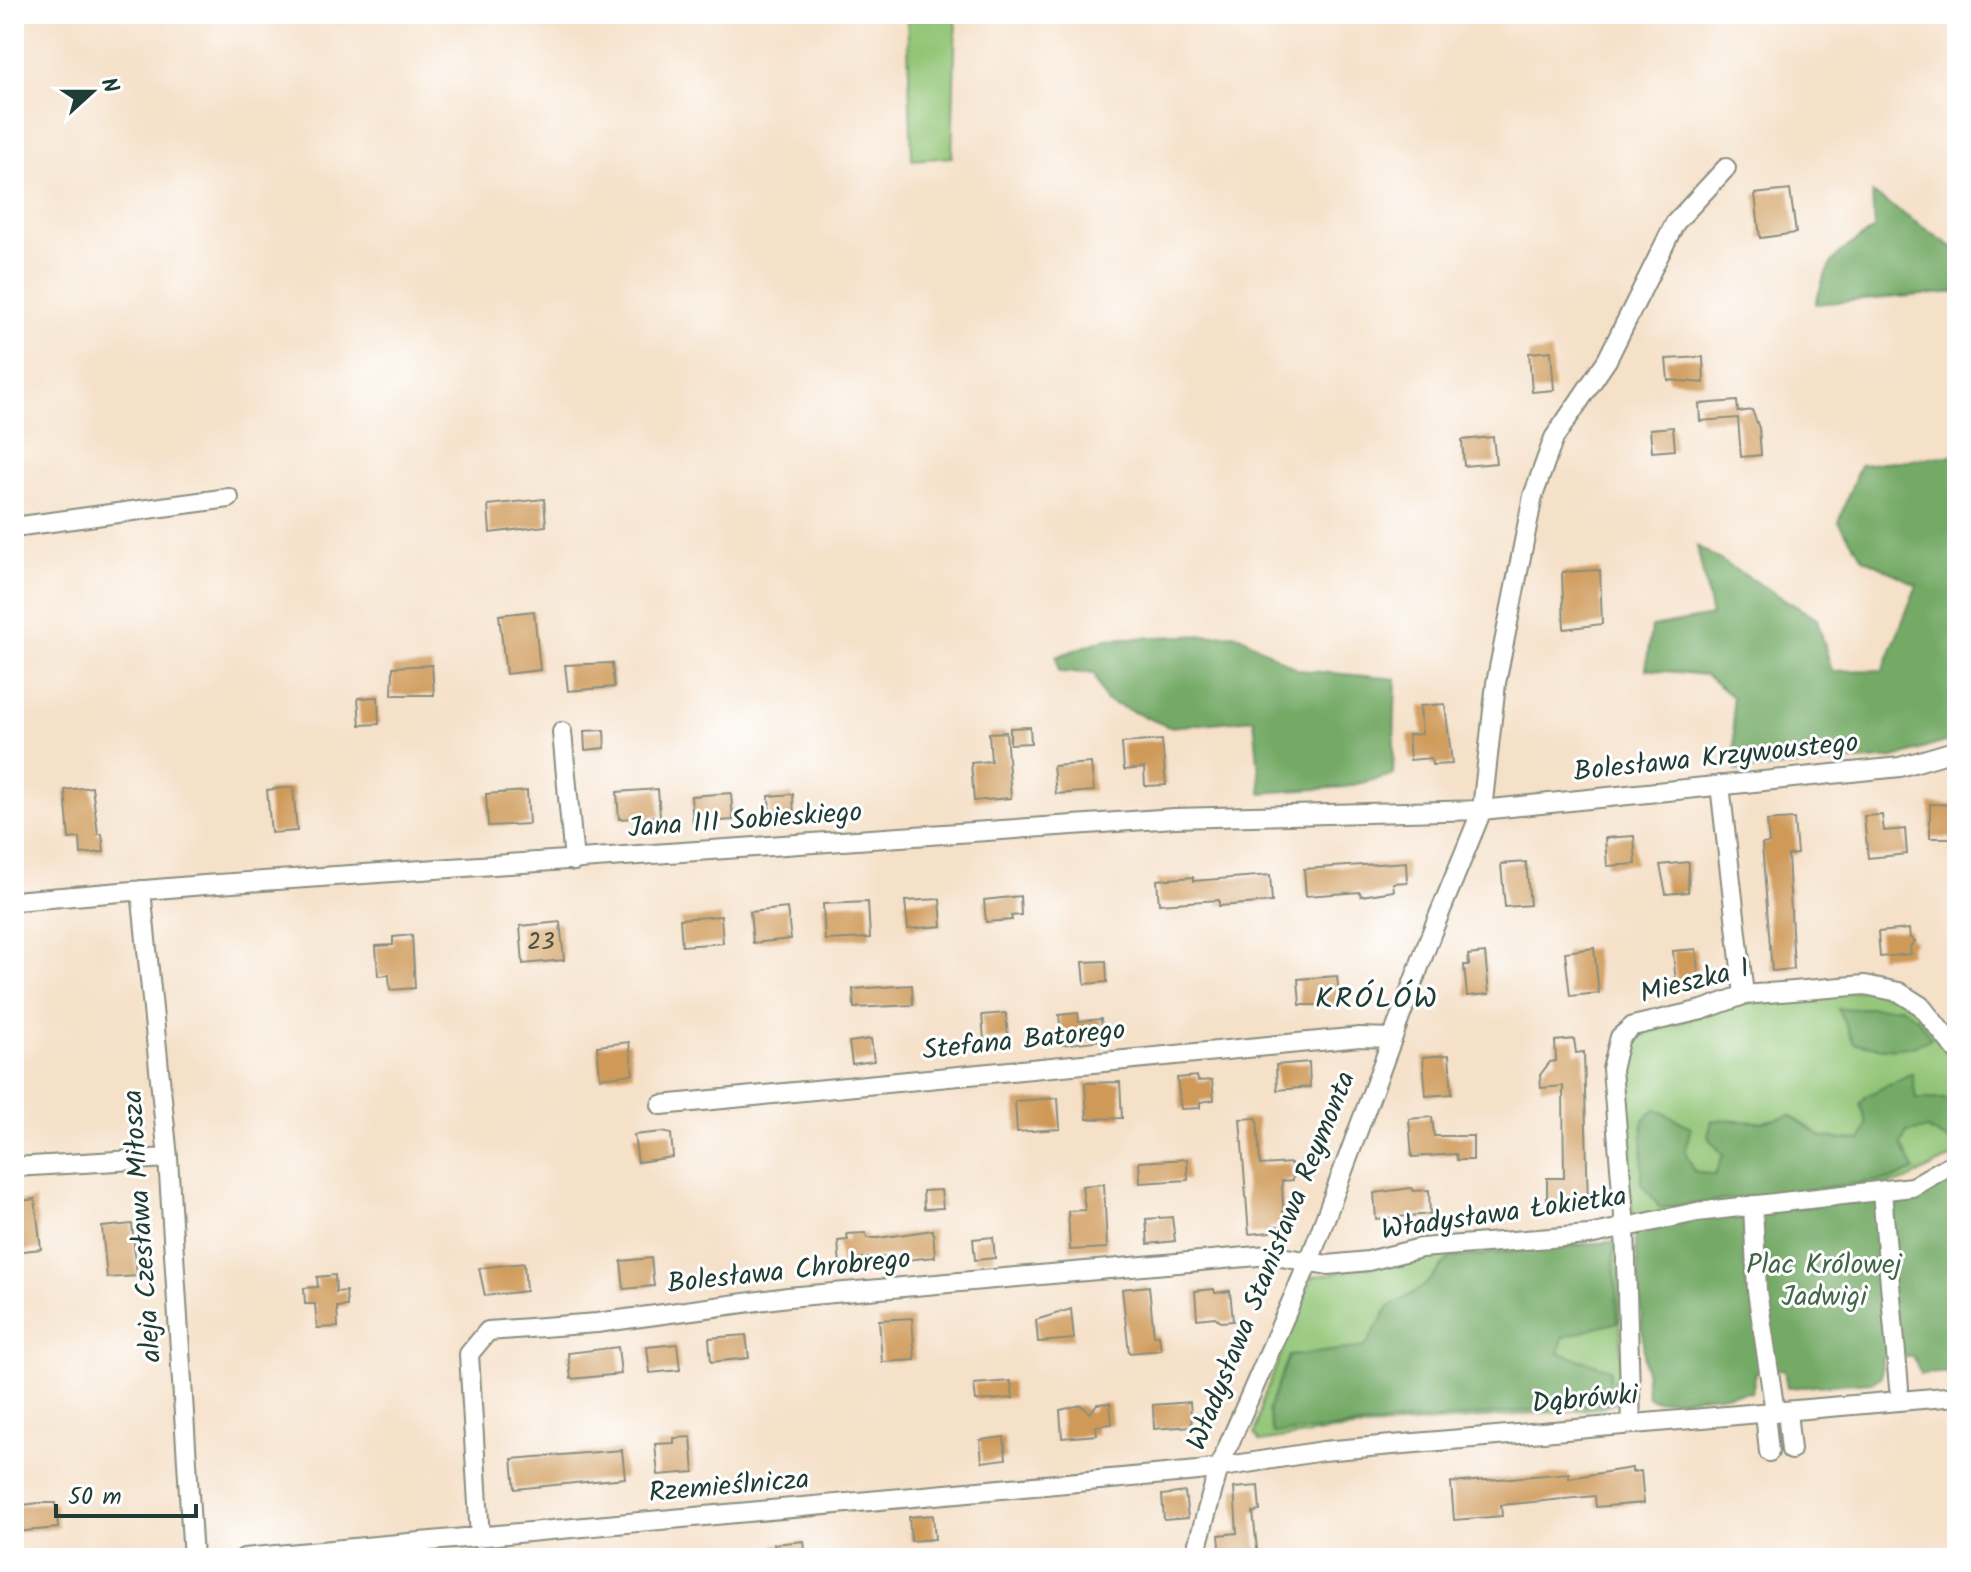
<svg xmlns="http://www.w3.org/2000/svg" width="1971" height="1572" viewBox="0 0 1971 1572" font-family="Kalam,sans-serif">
<rect width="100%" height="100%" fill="#fff"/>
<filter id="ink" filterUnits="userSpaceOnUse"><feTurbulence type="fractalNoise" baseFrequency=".0125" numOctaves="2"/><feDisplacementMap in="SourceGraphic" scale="16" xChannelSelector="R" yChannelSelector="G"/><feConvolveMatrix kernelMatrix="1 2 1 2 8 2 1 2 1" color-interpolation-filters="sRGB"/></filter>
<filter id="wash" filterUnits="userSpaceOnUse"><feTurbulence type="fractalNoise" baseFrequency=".006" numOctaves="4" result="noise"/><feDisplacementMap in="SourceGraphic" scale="32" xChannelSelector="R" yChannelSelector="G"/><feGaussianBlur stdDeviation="1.8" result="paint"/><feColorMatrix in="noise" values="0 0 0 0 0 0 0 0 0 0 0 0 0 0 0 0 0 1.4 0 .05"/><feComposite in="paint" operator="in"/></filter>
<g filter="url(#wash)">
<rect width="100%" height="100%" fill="#f5e0c8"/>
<path fill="#91c475" stroke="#588054" stroke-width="2" d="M907,14h49l-4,143 -40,3z
M1866,990l29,6 20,12 42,60v87l-54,27 -269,39c-6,-59 -24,-132 1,-187l119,-33z
M1620,1241l1,134 -7,6 2,22 -16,5 -269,23 -71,11 -5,-7 7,-34 50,-124 125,-23z"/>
<path fill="#74aa66" stroke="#4a744d" stroke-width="2" d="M1872,193l85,57v42l-141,12c11,-45 19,-49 58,-75z
M1957,455v283l-63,20 -158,13 -4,-74 -27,-22 -59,-6 5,-42 61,-11 -15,-70 120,73 15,52 51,-1 34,-85 -54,-27 -25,-36 22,-57z
M1237,634l62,36 97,9 -3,96 -48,12 -84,6 -7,-74 -85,8 -64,-27 -11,-27 -35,-1 -3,-15 49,-18z
M1901,1007l15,10 15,21c-25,15 -49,11 -77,5l-16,-34z
M1912,1073l4,26h41v46l-30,-16 -20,3 -6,13 14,25 -22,9 -233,29 -18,-25 1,-63 13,-11 35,18 -6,24 9,20 21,4 8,-19 -15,-20 4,-16 51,2 27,-7 33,22 38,3 6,-16 -7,-20 6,-8z
M1957,1178v194l-37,2 -6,-17h-32l-1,20 -9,5 -85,6 -3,-18 -28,2 -4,20 -96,9 -9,-5 -12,-164 21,-7 259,-32z
M1613,1242l5,80 -55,15 -4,16 51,16 -1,34 -336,31 -5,-24 21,-54 76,-9 23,-39 35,-21 27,-29z"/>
<g id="blocks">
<path fill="#cf9a59" d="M1790,190l6,43 -36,5 -5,-44z
M1551,351l3,39 -22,2 -3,-39z
M1703,357l1,26 -36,-3 -2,-21z
M1737,401l1,11 14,-2 7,18 2,27 -20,2 -3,-39 -38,3 -1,-17z
M1673,427l2,23 -23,2 -2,-23z
M1493,437l3,26 -32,3 -2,-26z
M544,499l2,27 -56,7 -2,-28z
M1600,570l2,54 -38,5 -2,-57z
M534,611l6,59 -34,4 -7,-59z
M612,663l2,24 -46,4 -3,-26z
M432,665l2,30h-42l1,-28z
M378,697l1,27 -19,1 -2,-27z
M1445,704l7,60 -20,1 -1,-7 -21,2 -2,-25 14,-1 -2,-28z
M1030,727l1,16 -21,1v-16z
M604,730l1,18 -20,2 -1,-19z
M1006,732l5,66 -37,3 -3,-38 20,-2 -2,-28z
M1162,740l4,45 -21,1 -1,-18 -20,2 -2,-27z
M1091,763l3,28 -38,3 -3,-28z
M92,787l6,47h4l2,18 -23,2 -1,-16 -11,1 -4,-49z
M293,787l4,44 -26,2 -4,-43z
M658,789l2,27 -41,3 -2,-27z
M527,791l2,33 -41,2 -2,-32z
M731,793l2,27 -40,3 -2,-27z
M793,794l1,23 -24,1 -1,-22z
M1930,804l27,1v33h-27z
M1882,815l2,16 21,-2 2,25 -39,4 -4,-42z
M1794,819l3,35 -9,1 6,114 -22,2 -10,-127 7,-1 -2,-22z
M1634,836l2,28 -29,2 -2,-28z
M1406,862l1,20 -14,1 1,8 -33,5 -1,-4 -54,4 -2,-27z
M1526,862l4,43 -25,2 -4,-43z
M1689,862l-1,30 -22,2 -6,-29z
M1270,875l2,27 -53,4v-6l-60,4 -2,-24 36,-3v4z
M1020,896l1,19 -10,1 1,4 -26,2 -2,-22z
M940,899l2,27 -34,3 -3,-28z
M868,902l2,36 -45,2 -2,-36z
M787,908l4,31 -38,4 -3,-31z
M721,916l2,27 -41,3 -2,-27z
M560,922l4,38 -41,4 -3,-38z
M1909,929l1,9 5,3 -5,5 1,8 -31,3 -2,-25z
M412,935l3,53 -25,2 -1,-15 -11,1 -2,-30 17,-1v-8z
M1594,948l5,45 -29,3 -5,-44z
M1696,949l3,33 -23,2 -3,-33z
M1485,953l4,41 -22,2 -3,-31h5l-1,-10z
M1106,961l1,21 -22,2 -2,-22z
M1337,976l3,29h-40l-2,-26z
M912,985l1,20 -59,3 -1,-19z
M1006,1013l2,25 -24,2 -2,-25z
M1078,1013l1,8 22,-2 2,21 -41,5 -3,-30z
M871,1039l3,22 -22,3 -3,-22z
M1574,1039l2,14 8,-1 4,153 -41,1v-28h17l-1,-92 -22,2 -1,-13 10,-13 6,-1 -1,-20z
M629,1042l4,32 -33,4 -3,-32z
M1449,1055l3,39 -26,2 -3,-39z
M1309,1062l1,25 -33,3 -1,-25z
M1197,1076l1,5 14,-1 2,20 -14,2v6l-19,1 -4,-31z
M1120,1082l2,36 -35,1 -2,-36z
M1058,1098l2,31 -43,3 -2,-31z
M1432,1117l2,19h39v24h-16l-1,-6 -44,3 -3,-38z
M1257,1118l3,47 31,-2 2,17 -11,1 2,45 -14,1v5l-21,2 -9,-115z
M662,1132l9,2 2,23 -35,5 -4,-27z
M1187,1159l1,21 -48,3 -1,-21z
M1104,1184l3,64 -37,2 -2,-39 17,-1 -3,-24z
M1411,1188l3,3 15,-1 1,24 -54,5 -2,-26z
M941,1190l2,18 -19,1 -1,-18z
M35,1199l6,50 -27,3v-50z
M1172,1217l3,24 -27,3 -2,-25z
M132,1224l5,52 -30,2 -5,-51z
M933,1230l2,27 -30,3 -1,-5 -45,4v5l-19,2 -2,-25 10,-1 -1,-6 19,-1 1,5h11z
M993,1237l2,21 -20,2 -2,-21z
M651,1258l3,28 -30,3 -3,-28z
M524,1263l2,28 -41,5 -6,-28z
M335,1275l1,17 10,-1 1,15 -10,1 1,20 -21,1 -2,-24h-10l-1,-16 14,-1 -1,-10z
M1149,1286l5,50 5,-1 2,15 -32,3 -7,-64z
M1214,1289l1,4 15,-2 3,30 -12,1 -6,-5 -18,2 -2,-28z
M1071,1309l3,30 -36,3 -2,-22z
M912,1318l3,42 -33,2 -3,-42z
M746,1335l3,23 -38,4 -2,-24z
M677,1344l3,26 -30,3 -3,-26z
M618,1347l3,27 -50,5 -3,-26z
M1011,1381l2,17 -37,3 -2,-17z
M1190,1402l2,24 -38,3 -1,-24z
M1110,1403l2,21 -16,2 1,9 -35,3 -2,-28 21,-5 9,8 7,-9z
M691,1437l3,35 -36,3 -3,-31 19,-1v-5z
M1004,1437l2,22 -24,3 -2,-22z
M622,1450l3,28 -110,11 -3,-30z
M1632,1468v4l9,-1 3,32 -48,4 -1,-11 -52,5 -42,4 1,11 -48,4 -3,-37 118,-10v5z
M1258,1486l2,25 -7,1 5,46h-37l-2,-23 18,-2 -3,-45z
M1185,1492l3,26 -24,2 -2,-25z
M39,1503h17l2,25 -44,4v-26z
M933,1515l2,24 -24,2 -2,-24z
M804,1541l2,17h-31l-1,-14z"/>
</g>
</g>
<g filter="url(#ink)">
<use href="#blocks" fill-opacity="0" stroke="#8a8e7e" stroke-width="2"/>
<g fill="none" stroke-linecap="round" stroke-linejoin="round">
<defs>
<path id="street" d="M14,527l215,-29
M562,732l12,129
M1720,785l24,210
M141,890l27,268 25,400
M14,901l190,-16 971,-67 307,-8 418,-43 54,-16
M661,1105l699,-68 32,1
M14,1167l154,-9
M1882,1192l17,196
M1753,1205l4,86 18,121
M1787,1411l4,39
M1765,1413l4,39
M1631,1424l-6,-196 -13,-159 8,-32 13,-11 69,-16 42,-15 121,-10 34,7 22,14 36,45
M480,1538l-11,-184 19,-23 109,-8 191,-26 481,-42 59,10 40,-4 53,-13 168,-13 108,-23 215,-25 45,-26
M244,1558l954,-87 125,-20 634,-55
M1194,1558l25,-91 91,-208 122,-327 50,-122 14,-127 37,-187 21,-58 53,-78 68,-137 51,-55"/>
</defs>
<use href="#street" stroke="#8a8e7e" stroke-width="22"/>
<use href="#street" stroke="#fff" stroke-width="18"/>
</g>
</g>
<g text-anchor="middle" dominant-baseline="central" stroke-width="6" stroke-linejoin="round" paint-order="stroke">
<g font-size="24" fill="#4b543d">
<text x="541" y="942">23</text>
</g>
<g font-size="28" fill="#1f3d34" stroke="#fff">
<text transform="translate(1716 758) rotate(-6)">Bolesława Krzywoustego</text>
<text transform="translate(745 821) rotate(-4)">Jana III Sobieskiego</text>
<text transform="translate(1695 982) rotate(-14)">Mieszka I</text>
<text transform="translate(1024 1041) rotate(-6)">Stefana Batorego</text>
<text transform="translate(1504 1214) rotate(-8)">Władysława Łokietka</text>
<text transform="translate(143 1226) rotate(-94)">aleja Czesława Miłosza</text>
<text transform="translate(1272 1261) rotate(-68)">Władysława Stanisława Reymonta</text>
<text transform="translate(789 1272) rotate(-6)">Bolesława Chrobrego</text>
<text transform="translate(1585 1400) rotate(-5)">Dąbrówki</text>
<text transform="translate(729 1487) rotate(-5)">Rzemieślnicza</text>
</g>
<g font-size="28" fill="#416648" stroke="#fff">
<text x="1824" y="1265">Plac Królowej<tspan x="1824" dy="32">Jadwigi</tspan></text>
</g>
<g font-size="30" letter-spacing="2" fill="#1f3d34" stroke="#fff">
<text x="1377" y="1000">KRÓLÓW</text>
</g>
</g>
<rect width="1971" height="1572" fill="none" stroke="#fff" stroke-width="48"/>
<g transform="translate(92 92) rotate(69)" stroke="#ffffff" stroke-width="6" paint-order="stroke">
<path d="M0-6L14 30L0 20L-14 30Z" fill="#1f3d34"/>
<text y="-12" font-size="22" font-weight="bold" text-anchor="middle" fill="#1f3d34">N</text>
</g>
<path d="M56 1504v12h140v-12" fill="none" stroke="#1f3d34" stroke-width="4"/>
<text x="68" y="1504" font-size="24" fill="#1f3d34" stroke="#ffffff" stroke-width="6" paint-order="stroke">50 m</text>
</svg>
